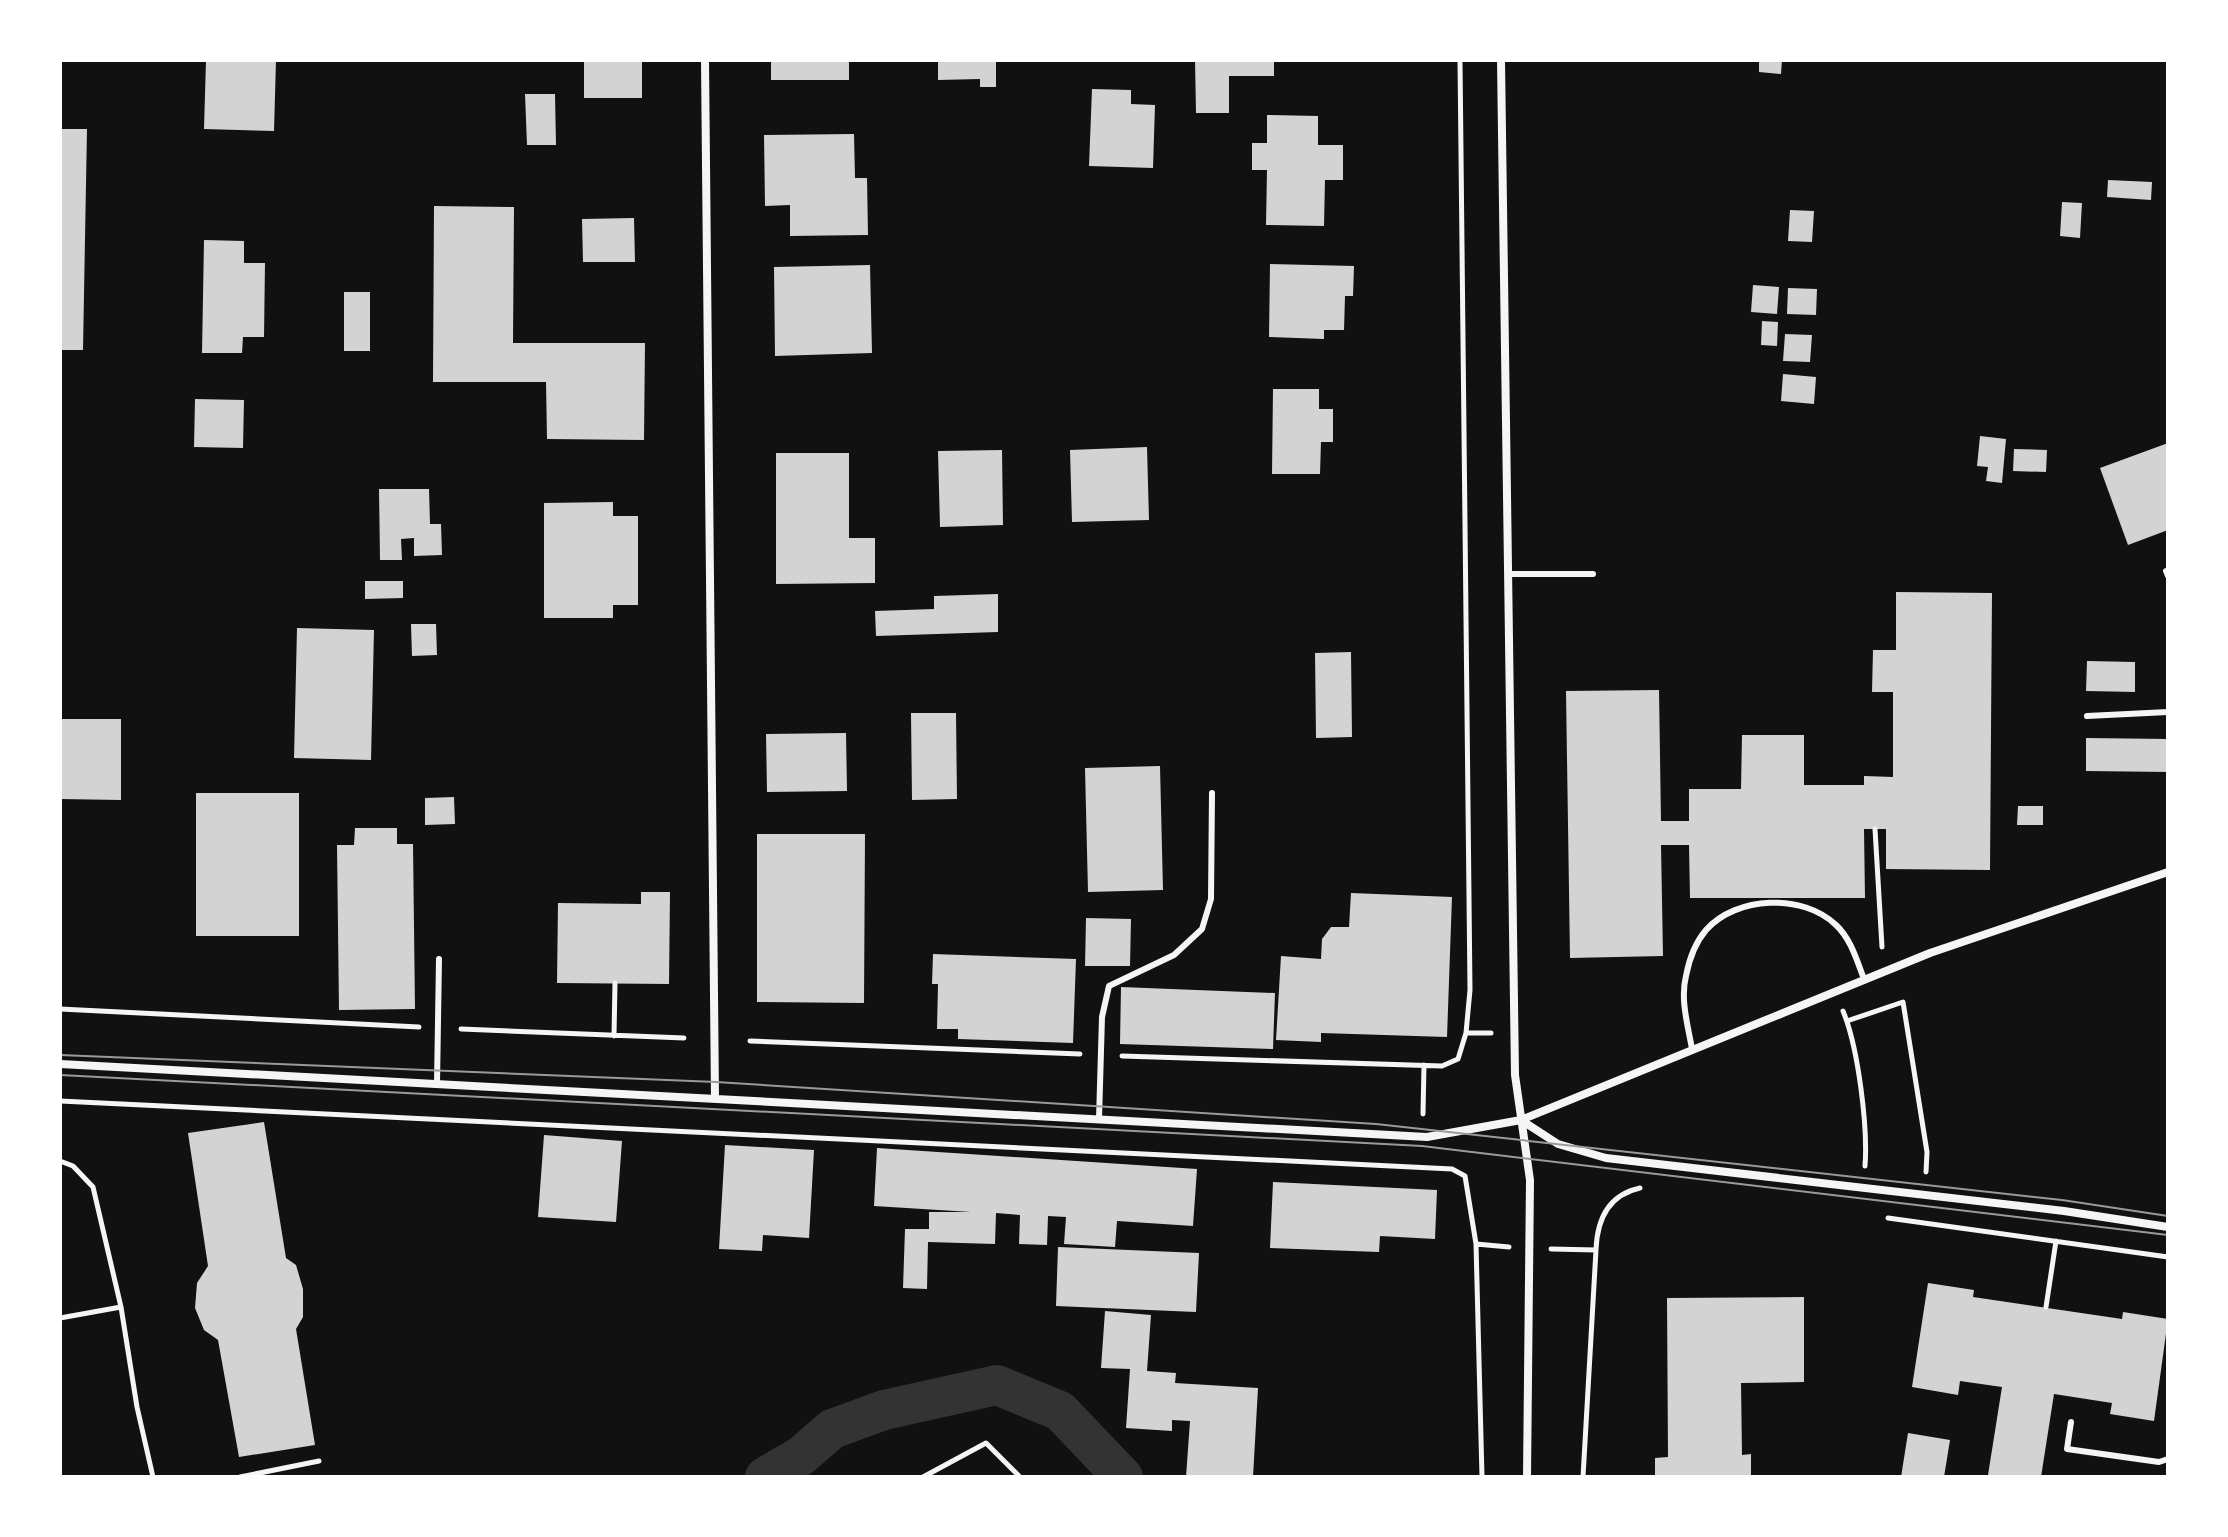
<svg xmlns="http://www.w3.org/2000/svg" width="2228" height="1537" viewBox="0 0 2228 1537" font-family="'DejaVu Sans',sans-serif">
<rect width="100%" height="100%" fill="#111"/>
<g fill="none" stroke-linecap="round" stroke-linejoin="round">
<path stroke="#333" stroke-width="40" d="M765,1477l36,-21 31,-27 52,-19 113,-25 63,26 63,66"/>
</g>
<path fill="#d3d3d3" d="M206,60h70l-2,71 -70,-2z
M584,60h58v38h-58z
M771,60h78v20h-78z
M938,60h58v27h-16v-8l-42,1z
M1195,60h79v16h-45v37h-33z
M1759,60h23l-1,14 -22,-2z
M1092,89l39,1v14l24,1 -2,63 -64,-2z
M525,94h30l1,51h-29z
M1267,115l51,1v29h25v35h-18l-1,46 -58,-1 1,-55h-15v-27h15z
M60,129h27l-4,221h-23z
M854,134l1,44h12l1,57 -78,1v-31l-25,1 -1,-71z
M2108,180l44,2 -1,18 -44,-3z
M2062,202l20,1 -2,35 -20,-2z
M434,206l80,1 -1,136h132l-1,97 -97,-1 -1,-57h-113z
M1790,210l24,1 -2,31 -24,-1z
M634,218l1,44h-52l-1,-43z
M204,240l40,1v22h21l-1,74h-21l-1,16h-40z
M1270,264l84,2 -1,30h-8l-1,34h-20v9l-55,-2z
M870,265l2,88 -97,3 -1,-89z
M1753,285l26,2 -2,27 -26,-2z
M1788,288l29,1 -1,26 -29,-1z
M344,292h26v59h-26z
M1762,321l16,1 -1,24 -16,-1z
M1785,334l27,1 -2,27 -27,-1z
M1783,374l33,3 -2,27 -33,-3z
M1273,389h46v20h14v33h-12l-1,32h-48z
M195,399l49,1 -1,48 -49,-1z
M1980,436l26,3 -4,44 -16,-2 2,-14 -11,-1z
M2168,443v87l-40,15 -28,-77z
M1147,447l2,73 -77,2 -2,-72z
M2014,449l33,1 -1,22 -33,-1z
M1002,450l1,75 -63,2 -2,-76z
M776,453h73v85h26v45l-99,1z
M379,489h50l1,35h11l1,31 -28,1v-18l-13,1 1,21h-22z
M613,502v14h25v89h-25v13h-69v-115z
M365,581h38v17l-38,1z
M1896,592l96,1 -2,277 -104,-1v-40h-22l1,69h-175l-1,-53h-28l2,111 -93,2 -4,-267 93,-1 2,131h28v-32h52l1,-54h62v50h60v-9l29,1v-85h-21l1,-42h23z
M998,594v38l-122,4 -1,-25 59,-2v-13z
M411,624h25l1,31 -25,1z
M297,628l77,2 -3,130 -77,-2z
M1351,652l1,85 -36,1 -1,-85z
M2087,661l48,1v30l-49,-1z
M911,713h45l1,86 -45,1z
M60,719h61v81l-61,-1z
M846,733l1,58 -80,1 -1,-58z
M2086,738l82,1v33l-82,-1z
M1160,766l3,124 -75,2 -3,-124z
M196,793h103v143h-103z
M454,797l1,27 -30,1v-27z
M2018,806h25v19h-26z
M355,828h42v16h16l2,165 -76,1 -2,-165h17z
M757,834h108l-1,169 -107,-1z
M641,892h29l-1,92 -112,-1 1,-80 83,1z
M1351,893l101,4 -5,140 -126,-4v9l-45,-2 5,-84 40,3 1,-20 9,-12h18z
M1086,918l45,1 -1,47h-45z
M933,954l143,5 -3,84 -115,-4v-10h-21l1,-45h-6z
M1121,987l154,6 -2,56 -153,-5z
M264,1122l22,136 10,7 7,24v28l-7,12 19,116 -76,12 -21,-117 -14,-10 -9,-22 2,-25 11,-17 -20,-133z
M544,1135l78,6 -6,81 -78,-5z
M725,1145l89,5 -5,88 -46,-3 -1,16 -43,-2z
M877,1148l320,21 -4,57 -76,-5 -2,26 -51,-3 2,-27 -18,-1 -1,29 -28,-1 1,-29 -24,-2 -1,31 -67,-2 -1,47 -24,-1 2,-59h24v-17h42l-97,-6z
M1273,1182l164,8 -2,49 -55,-3 -1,16 -109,-4z
M1058,1247l141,6 -3,59 -140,-6z
M1928,1283l46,7 -1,7 149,22 1,-7 45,7 -14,102 -44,-7 2,-11 -58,-9 -13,83 -53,-2 14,-88 -42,-6 -2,14 -46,-8z
M1804,1297v85l-63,1 1,72 9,-1v23h-96v-19l13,-1 -1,-159z
M1105,1311l46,4 -4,56 29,2 -1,10 83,5 -5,89h-67l4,-56 -18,-1v11l-46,-3 4,-59 -29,-1z
M1908,1433l42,7 -6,37h-43z"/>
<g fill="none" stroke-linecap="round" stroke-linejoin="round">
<path stroke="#f5f5f5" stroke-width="5" d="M1460,60l10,930 -4,43
M1875,829l7,118
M60,1009l359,18
M1843,1011c15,36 25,115 22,155
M1847,1021l56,-19 24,150 -1,20
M461,1029l223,9
M614,1036l1,-53
M750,1041l330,13
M1122,1056l320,10 16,-7 8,-26h25
M60,1101l1392,68 13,7 11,68 33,3
M1423,1114l1,-49
M60,1161l13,5 20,21 28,120 16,100 16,70
M1888,1218l280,39
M1476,1244l6,233
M1551,1249l45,1c1,-30 12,-55 44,-62
M2046,1307l10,-66
M60,1318l61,-11
M240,1477l79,-16
M923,1477l63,-34 34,34
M1583,1477l13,-227"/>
<path stroke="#f5f5f5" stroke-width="6" d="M2166,571l2,5
M1508,574h85
M2087,716l81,-4
M1692,1049c-4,-23 -12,-50 -6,-73 3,-16 9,-33 20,-46 30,-34 97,-37 130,-5 15,14 21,36 28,54
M437,1084l2,-125
M1099,1119l3,-102 7,-31 65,-31 28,-26 9,-30 1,-106
M2071,1422l-4,27 92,13 9,-3"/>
<path stroke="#f5f5f5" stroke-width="8" d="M705,60l10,1038
M1501,60l14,1015 15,105 -3,297
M60,1064l1367,73 94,-17 409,-167 238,-81
M1521,1120l37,24 48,14 458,53 104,16"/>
<path stroke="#9a9a9a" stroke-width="2" d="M60,1055l656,27 660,42 686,76 106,16
M60,1075l1362,71 746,89"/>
</g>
<rect width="2228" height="1537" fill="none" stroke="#ffffff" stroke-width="124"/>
</svg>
